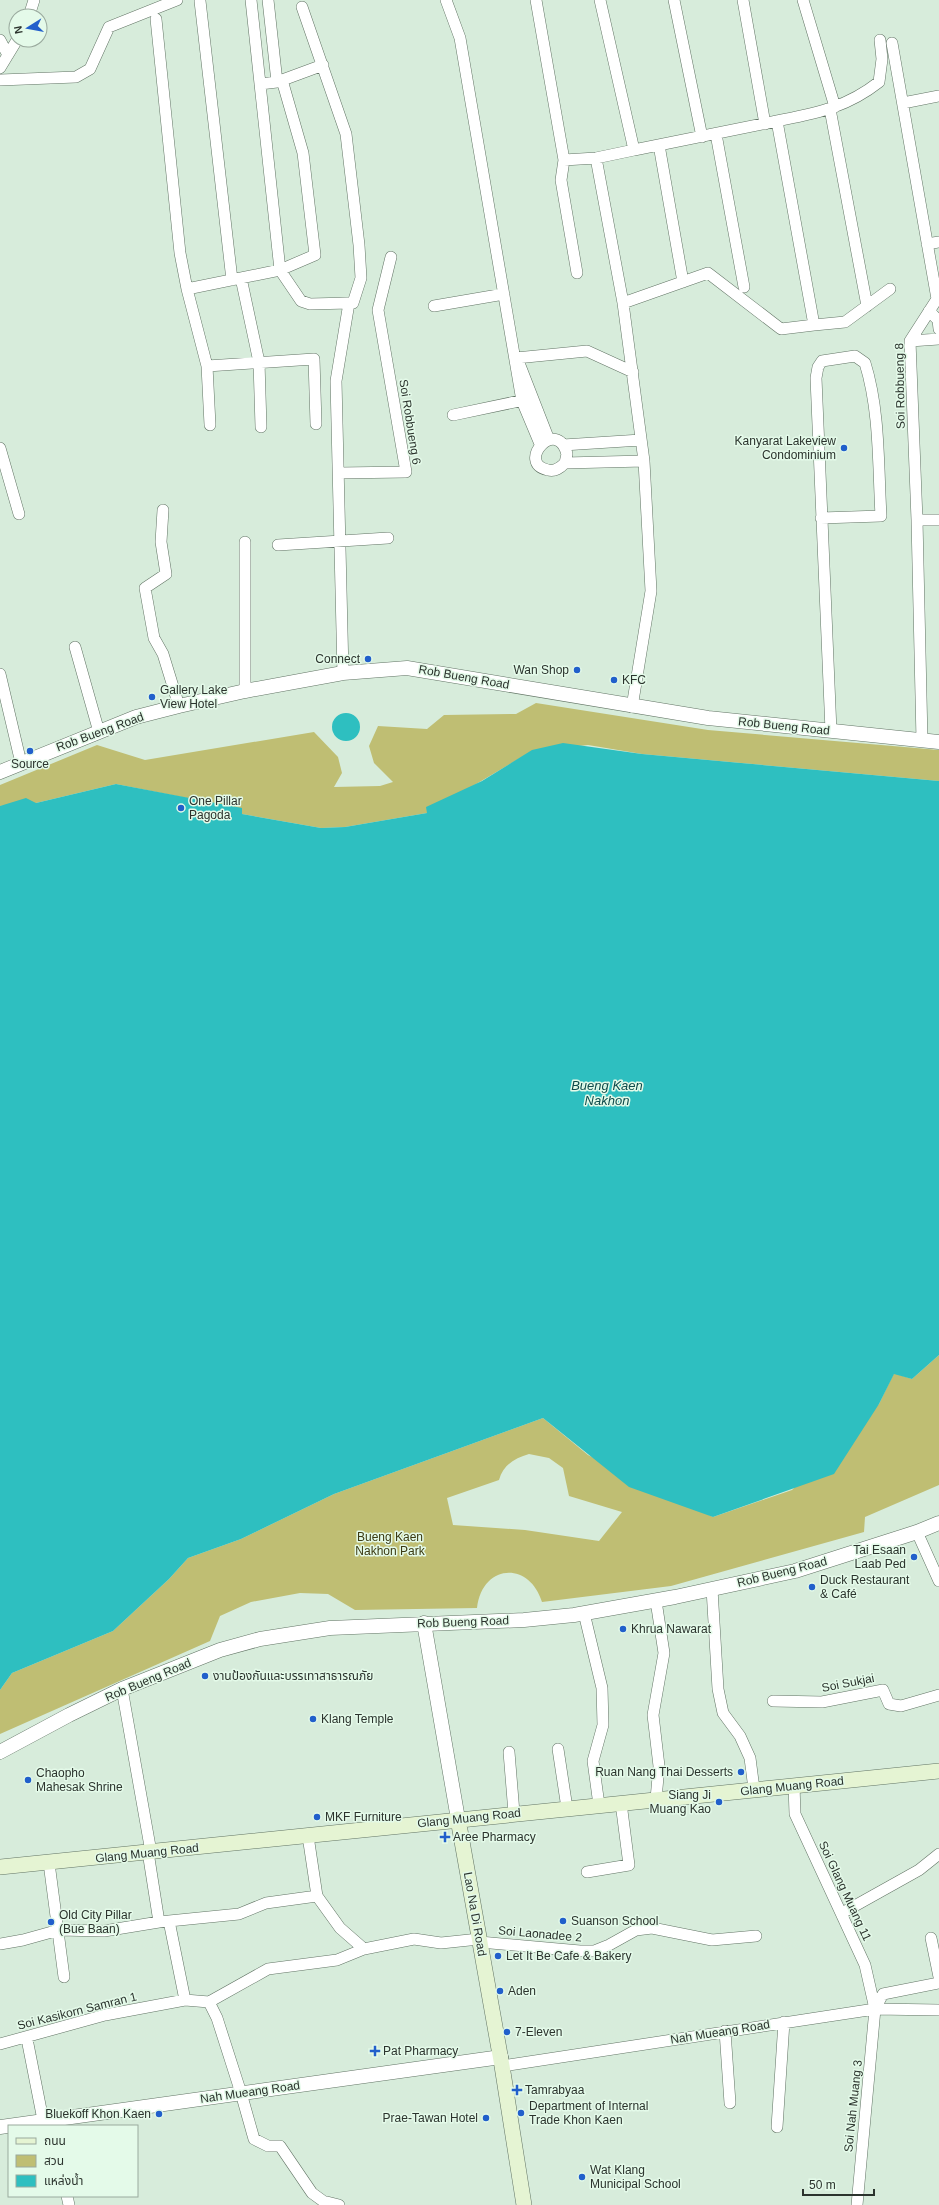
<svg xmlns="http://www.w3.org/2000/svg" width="939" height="2205" viewBox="0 0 939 2205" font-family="Arial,'Noto Sans Thai',sans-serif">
<rect width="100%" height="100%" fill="#d7ecdb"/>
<path fill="#bfbe73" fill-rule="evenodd" d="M536,703l172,27 231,20v31l-297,-27 -54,-9 -56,6 -105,62 -82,14 -24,1 -79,-14v-5l-126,-25 -80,19 -36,3v-21l97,-40 48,15 169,-28 24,25 4,16 -8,14 46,-1 13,-4 -19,-19 -5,-17 9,-20 49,3 17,-14 72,-1z
M939,1355v130l-74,32 -1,15 -193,54 -129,16c-13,-42 -60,-38 -65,6l-122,2 -27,-16 -28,-1 -49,9 -31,14 -10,25 -210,93v-44l12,-17 101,-42 56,-52 19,-21 53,-19 93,-45 209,-76 45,37 125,62 79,-27 87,-86 15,-31 18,6zM529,1454l20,4 14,10 6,28 53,16 -23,29 -74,-11 -72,-5 -6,-27 52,-18c4,-15 16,-22 30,-26z"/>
<path fill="#2ebfc0" d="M332 727a14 14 0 1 1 28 0a14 14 0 1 1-28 0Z
M563,743l79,11 297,27v574l-27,24 -18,-5 -15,30 -45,70 -121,43 -84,-30 -86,-69 -209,76 -93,45 -53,19 -19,21 -56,52 -101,42 -12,17v-884l26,-8 10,5 80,-19 126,24v6l79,14 24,-1 82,-14 -1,-6 56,-26 50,-31z"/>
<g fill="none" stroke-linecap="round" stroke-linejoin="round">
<defs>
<path id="minor" d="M251,0l29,270 35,-15 -12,-102 -21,-73
M268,0l9,82
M446,0l14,38 62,363 18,43
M536,0l28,160 -3,20 16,93
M674,0l28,137
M743,0l22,124
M803,0l32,107
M200,1l32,279
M302,7l44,127 13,111 2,33 -8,25h-4l-13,78 7,292
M29,16l5,-16
M156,19l24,234 7,36 93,-19 21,31 9,3 39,-1
M0,40l8,15
M892,43l45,256 -27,42 7,179 5,220
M0,68l17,-28
M0,80l76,-3 14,-8 19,-42 68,-27
M260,84l17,-2 46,-17
M903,103l36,-7
M830,109l37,197
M777,121c39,-8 69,-13 102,-39l3,-23 -2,-19
M716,134l28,153
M659,145l24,137
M596,158l27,145 21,158 7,130 -19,116
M564,160l32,-2 38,-8 -34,-150
M927,244l12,-2
M241,278l18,84 2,65
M187,289l20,77 3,59
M623,303l85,-30 73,56 33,-4 -37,-204 -143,29
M434,306l70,-12
M929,311l9,9 1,9
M814,325l31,-3 45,-33
M910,341l29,-2
M516,358l71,-7 46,21
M519,363l30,77
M207,366l107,-7 2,65
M453,415l76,-16
M563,445l78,-5
M0,448l19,66
M565,463l2,-9c-10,-38 -52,9 -19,16 7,2 12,-2 17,-7l79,-2
M339,473l67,-1 -28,-162 13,-53
M163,510l-2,32 5,32 -21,14 9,50 9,16 16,52
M821,518l60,-2c-3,-51 -1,-105 -16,-153l-10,-7 -33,5 -4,6 -2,11 15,353
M917,520h22
M245,542v149
M278,545l110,-7
M75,647l24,85
M0,674l21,89
M917,1532l22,49
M712,1589l6,100 5,24 17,23 10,22 4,31
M584,1613l18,75 1,37 -10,36 6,44
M122,1689l29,163
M773,1701l49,1 61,-12 6,14 12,2 38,-11
M558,1749l9,59
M509,1752l5,61
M794,1785l1,29 70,151 10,44 -18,196
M656,1799l3,-33 -6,-51 11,-62 -8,-52
M308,1836l9,60 23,32 24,21
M148,1852l11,70
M49,1863l15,114
M587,1872l42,-7 -8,-62
M842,1913l77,-43 20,-16
M169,1921l16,79
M931,1938l8,39
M480,1942l100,9h14l15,-6 27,-15 16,-2 60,12 44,-4
M0,1944l23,-4 36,-10 45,1 55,-9 80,-8 27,-11 51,-7
M209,2002l8,16 24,75 13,46 14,7h12l32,47 11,8 16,4
M875,2009l8,-15 56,-11
M725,2031l5,72
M0,2044l105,-29 80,-15 24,2 59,-33 69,-9 27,-11 50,-10 27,4 38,-4
M28,2044l15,76
M502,2066l373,-57 64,1
M777,2127l7,-105
M67,2196l2,9"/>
<path id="tertiary" d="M0,772l136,-55 43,-11 66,-15 98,-18 64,-5 301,50 231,24
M424,1623l34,196
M0,1752l69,-37 53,-26 98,-39 40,-11 70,-11 194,-8 50,-5 101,-18 120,-26 122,-39 22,-9
M0,2127l501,-70"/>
<path id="secondary" d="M458,1819l44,247 22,139
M0,1867l939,-96"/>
</defs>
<use href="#minor" stroke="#627465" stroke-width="12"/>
<use href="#tertiary" stroke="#627465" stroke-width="15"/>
<use href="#secondary" stroke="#627465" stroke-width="16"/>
<use href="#minor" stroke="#fff" stroke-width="11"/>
<use href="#tertiary" stroke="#fff" stroke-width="14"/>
<use href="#secondary" stroke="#e5f4d3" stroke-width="15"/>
</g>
<g fill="#215fcb" stroke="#e4fae9" stroke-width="1.5">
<circle cx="844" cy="448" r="4"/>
<circle cx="368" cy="659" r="4"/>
<circle cx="577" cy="670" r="4"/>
<circle cx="614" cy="680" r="4"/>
<circle cx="152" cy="697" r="4"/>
<circle cx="30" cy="751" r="4"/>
<circle cx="181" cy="808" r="4"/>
<circle cx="914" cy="1557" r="4"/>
<circle cx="812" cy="1587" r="4"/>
<circle cx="623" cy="1629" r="4"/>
<circle cx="205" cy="1676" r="4"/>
<circle cx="313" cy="1719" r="4"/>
<circle cx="741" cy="1772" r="4"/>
<circle cx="28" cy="1780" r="4"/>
<circle cx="719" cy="1802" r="4"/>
<circle cx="317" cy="1817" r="4"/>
<path d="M443 1831h4v4h4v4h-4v4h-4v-4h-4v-4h4z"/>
<circle cx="563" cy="1921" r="4"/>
<circle cx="51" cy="1922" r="4"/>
<circle cx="498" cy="1956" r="4"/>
<circle cx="500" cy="1991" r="4"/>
<circle cx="507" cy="2032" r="4"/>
<path d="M373 2045h4v4h4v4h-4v4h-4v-4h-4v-4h4z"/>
<path d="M515 2084h4v4h4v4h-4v4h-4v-4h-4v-4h4z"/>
<circle cx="521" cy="2113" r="4"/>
<circle cx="159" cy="2114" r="4"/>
<circle cx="486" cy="2118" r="4"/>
<circle cx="582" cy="2177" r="4"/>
</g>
<g text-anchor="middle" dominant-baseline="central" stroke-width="3" stroke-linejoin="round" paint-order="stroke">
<g font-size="12" fill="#2b332d" stroke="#e4fae9">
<text transform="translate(900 386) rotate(-91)">Soi Robbueng 8</text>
<text transform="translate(410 422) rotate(81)">Soi Robbueng 6</text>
<text transform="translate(464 677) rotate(10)">Rob Bueng Road</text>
<text transform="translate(784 726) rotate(6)">Rob Bueng Road</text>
<text transform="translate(100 732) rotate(-20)">Rob Bueng Road</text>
<text transform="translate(782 1572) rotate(-14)">Rob Bueng Road</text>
<text transform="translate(463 1622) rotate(-2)">Rob Bueng Road</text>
<text transform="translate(148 1680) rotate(-23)">Rob Bueng Road</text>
<text transform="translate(848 1683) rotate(-11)">Soi Sukjai</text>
<text transform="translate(792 1786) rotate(-6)">Glang Muang Road</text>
<text transform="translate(469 1818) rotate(-6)">Glang Muang Road</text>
<text transform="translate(147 1853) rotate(-6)">Glang Muang Road</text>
<text transform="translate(845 1891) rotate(65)">Soi Glang Muang 11</text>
<text transform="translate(475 1914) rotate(80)">Lao Na Di Road</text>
<text transform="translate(540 1934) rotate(5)">Soi Laonadee 2</text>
<text transform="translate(77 2011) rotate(-14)">Soi Kasikorn Samran 1</text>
<text transform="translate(720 2032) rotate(-9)">Nah Mueang Road</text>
<text transform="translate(250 2092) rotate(-8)">Nah Mueang Road</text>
<text transform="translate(853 2106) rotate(-84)">Soi Nah Muang 3</text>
</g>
<g font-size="12" fill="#2b332d" stroke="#e4fae9" text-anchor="start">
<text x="836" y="441" text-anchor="end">Kanyarat Lakeview<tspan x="836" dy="14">Condominium</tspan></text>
<text x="360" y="659" text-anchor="end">Connect</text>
<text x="569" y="670" text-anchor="end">Wan Shop</text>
<text x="622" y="680">KFC</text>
<text x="160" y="690">Gallery Lake<tspan x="160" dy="14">View Hotel</tspan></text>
<text x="30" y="764" text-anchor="middle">Source</text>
<text x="189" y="801">One Pillar<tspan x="189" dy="14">Pagoda</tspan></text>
<text x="906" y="1550" text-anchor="end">Tai Esaan<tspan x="906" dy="14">Laab Ped</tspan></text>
<text x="820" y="1580">Duck Restaurant<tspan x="820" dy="14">&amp; Café</tspan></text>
<text x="631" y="1629">Khrua Nawarat</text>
<text x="213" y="1676">งานป้องกันและบรรเทาสาธารณภัย</text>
<text x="321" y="1719">Klang Temple</text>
<text x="733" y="1772" text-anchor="end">Ruan Nang Thai Desserts</text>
<text x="36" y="1773">Chaopho<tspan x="36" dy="14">Mahesak Shrine</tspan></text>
<text x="711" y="1795" text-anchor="end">Siang Ji<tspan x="711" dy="14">Muang Kao</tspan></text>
<text x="325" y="1817">MKF Furniture</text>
<text x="453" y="1837">Aree Pharmacy</text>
<text x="59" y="1915">Old City Pillar<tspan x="59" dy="14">(Bue Baan)</tspan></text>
<text x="571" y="1921">Suanson School</text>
<text x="506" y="1956">Let It Be Cafe &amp; Bakery</text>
<text x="508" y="1991">Aden</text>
<text x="515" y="2032">7-Eleven</text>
<text x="383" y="2051">Pat Pharmacy</text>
<text x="525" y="2090">Tamrabyaa</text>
<text x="529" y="2106">Department of Internal<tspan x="529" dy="14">Trade Khon Kaen</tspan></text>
<text x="151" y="2114" text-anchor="end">Bluekoff Khon Kaen</text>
<text x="478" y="2118" text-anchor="end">Prae-Tawan Hotel</text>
<text x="590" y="2170">Wat Klang<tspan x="590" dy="14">Municipal School</tspan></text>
</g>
<g font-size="12" fill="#3b3a12" stroke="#e4fae9">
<text x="390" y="1537">Bueng Kaen<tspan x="390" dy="14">Nakhon Park</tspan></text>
</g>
<g font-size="13" font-style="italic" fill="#0e4b4b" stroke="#e4fae9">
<text x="607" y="1085">Bueng Kaen<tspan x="607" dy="15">Nakhon</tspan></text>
</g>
</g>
<rect x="8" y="2125" width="130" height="72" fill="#e4fae9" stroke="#9aaa9e"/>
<rect x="16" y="2138" width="20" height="6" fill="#e5f4d3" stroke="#9aaa9e"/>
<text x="44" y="2145" font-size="12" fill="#2b332d">ถนน</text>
<rect x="16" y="2155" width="20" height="12" fill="#bfbe73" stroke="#9aaa9e"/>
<text x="44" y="2165" font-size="12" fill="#2b332d">สวน</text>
<rect x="16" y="2175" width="20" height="12" fill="#2ebfc0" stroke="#9aaa9e"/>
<text x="44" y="2185" font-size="12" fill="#2b332d">แหล่งน้ำ</text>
<g transform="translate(28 28) rotate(259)"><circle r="19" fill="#e4fae9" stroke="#9aaa9e"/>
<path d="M0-3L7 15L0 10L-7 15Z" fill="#215fcb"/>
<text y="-6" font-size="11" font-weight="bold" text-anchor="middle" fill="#2b332d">N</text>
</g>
<path d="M803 2189v6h71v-6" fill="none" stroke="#2b332d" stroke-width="2"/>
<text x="809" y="2189" font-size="12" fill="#2b332d" stroke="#e4fae9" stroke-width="3" paint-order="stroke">50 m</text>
</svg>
